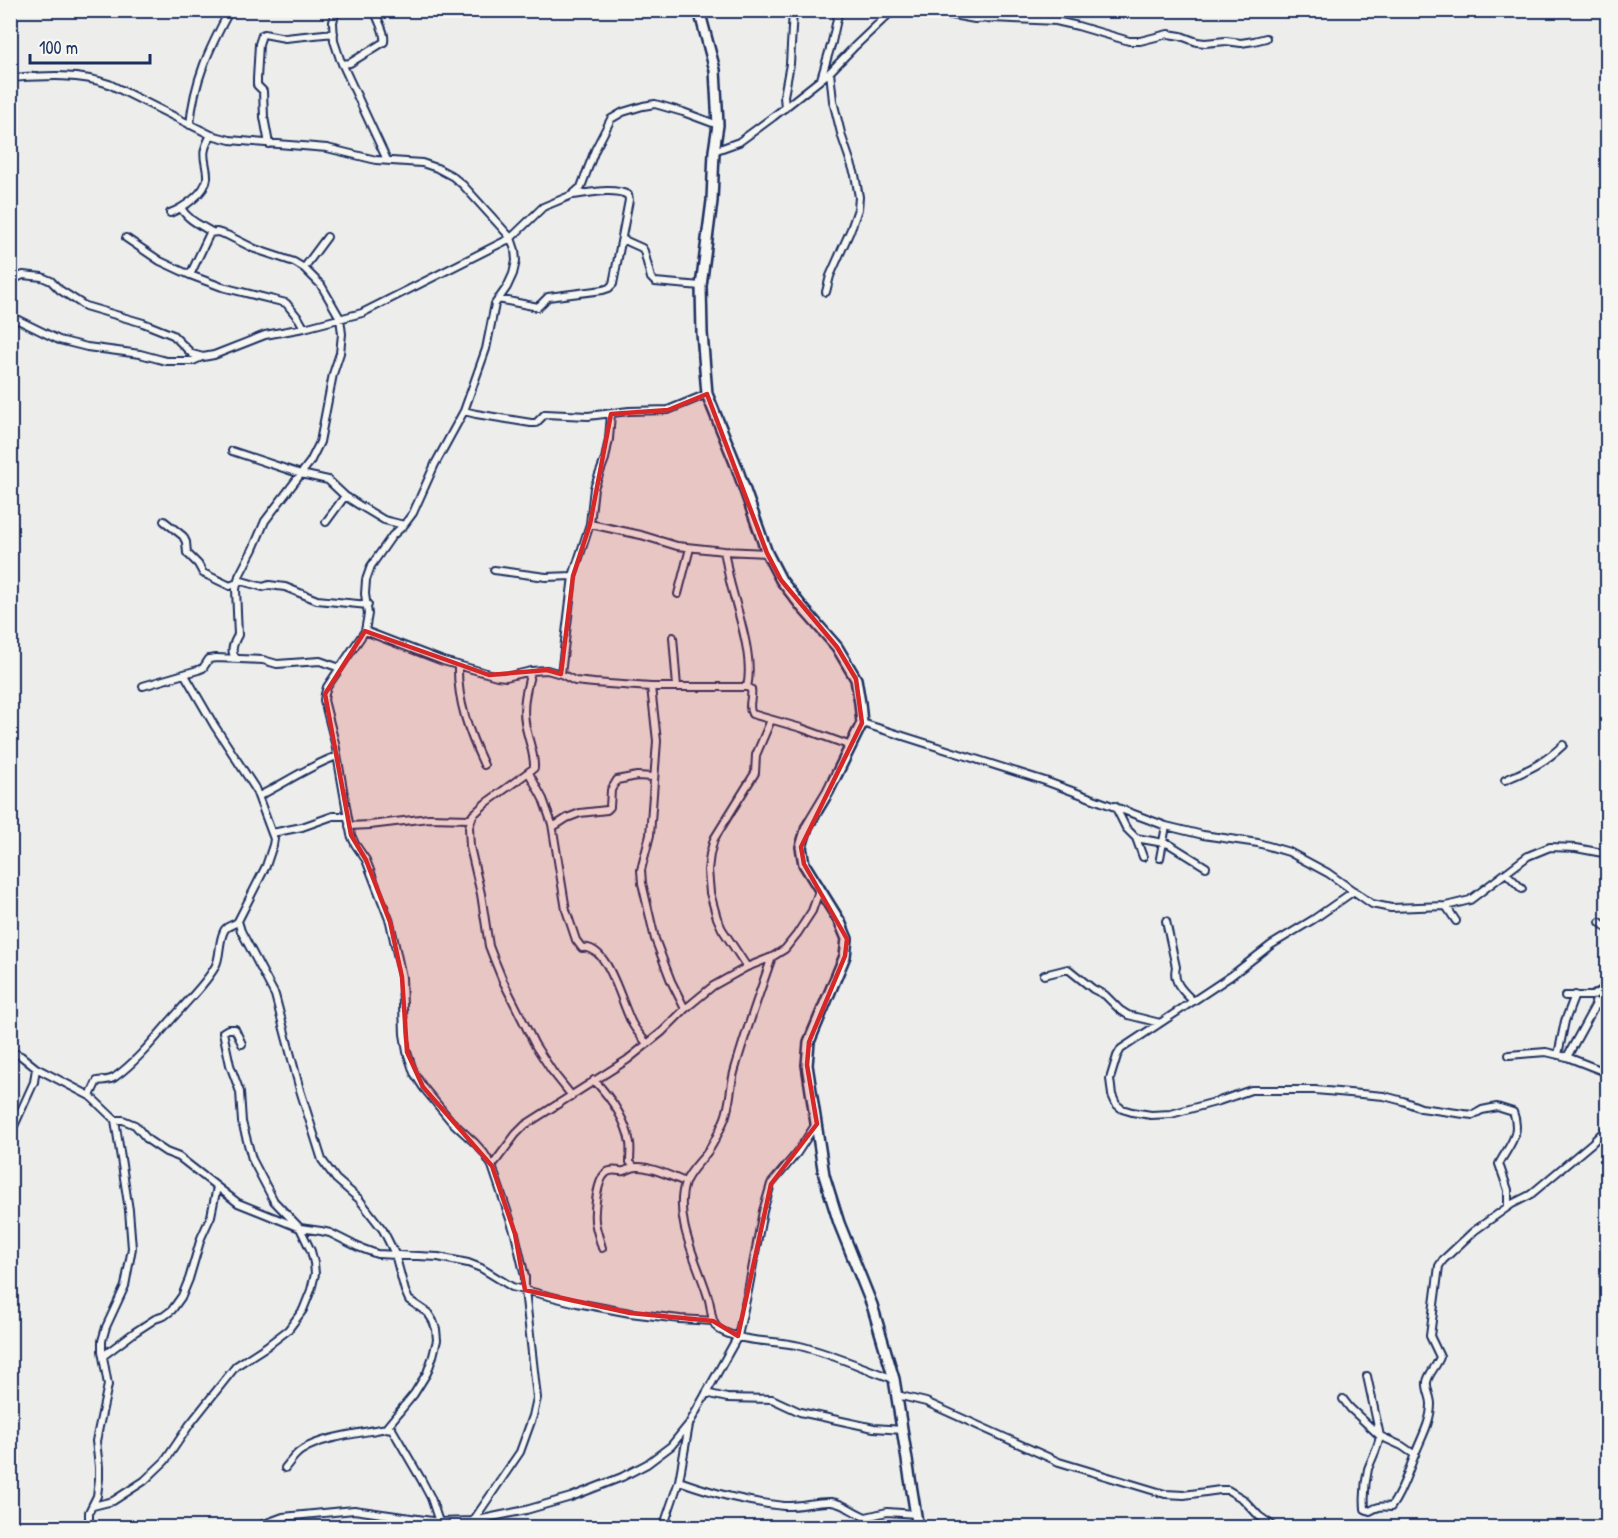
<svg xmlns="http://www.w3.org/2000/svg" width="1618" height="1538" viewBox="0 0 1618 1538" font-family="'Patrick Hand',sans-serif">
<rect width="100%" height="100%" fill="#edeeec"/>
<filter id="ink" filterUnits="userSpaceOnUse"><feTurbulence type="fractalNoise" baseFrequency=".0167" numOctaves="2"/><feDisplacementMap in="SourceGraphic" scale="12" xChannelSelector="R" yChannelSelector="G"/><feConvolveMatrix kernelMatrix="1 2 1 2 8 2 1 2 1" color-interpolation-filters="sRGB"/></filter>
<g filter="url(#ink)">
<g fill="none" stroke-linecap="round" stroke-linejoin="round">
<defs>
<path id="minor" d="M336,10l-3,12 1,19 6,18 47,101
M924,10l51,9 16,-1 65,3 22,5 51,15h11l28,-7 13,2 16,6 8,1 21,-2 15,2 13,-2 12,-3
M342,64l8,-1 34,-21c2,-10 -7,-21 -9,-32
M10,78c33,-2 68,-5 99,6l102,51 19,5 97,8 49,12 46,3 15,5 15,8 11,9 48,53 4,12 1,11 -3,13 -6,13 -12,17 -9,45 -22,62 -29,53 -22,49 -9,12 -12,11 -21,30 -5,14 -1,14 3,20 -3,17 -38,56 -2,7 -1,6 11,43 16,92 4,9 11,16 24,62 12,55 2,57 3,18 7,21 9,14 28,34 24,22 9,10 8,13 23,68 10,43v13l12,108 -4,18 -13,36 -47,69
M821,79l11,-37 7,-32
M785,108l-1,-12 6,-32 3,-54
M190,125c4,-45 19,-76 40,-115
M269,144l-5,-27 -1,-26 -6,-6v-6l2,-35 3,-9 2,-1 21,4 49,-5
M714,151l25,-9 34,-25 57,-45 25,-26 38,-36
M181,208c7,12 19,17 31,24
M170,213c13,-5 36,-20 37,-35 1,-10 -5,-20 -2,-29 1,-5 4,-10 6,-14
M126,238l34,23 30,14 20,-42 7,-1 10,3 28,14 39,13 10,6 17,17 19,33 2,16 -2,19 -7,21 -13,68 -10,20 -45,59 -12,28 -14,27 -3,13 2,46c-4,7 -9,17 -2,23
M622,239l20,9 2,3 7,27 4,4 46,4
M304,268l23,-31
M190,275l32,12 64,16 13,16 5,9
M10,281l13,-6 19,2 9,4 9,9 25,16 58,17 30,12 19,19 11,3 11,-2 51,-20 39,-7 58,-15 149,-75 32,-31 29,-12 9,-8 14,-37 16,-31 12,-7 20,-6 12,-2 28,8 35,13
M826,292l4,-16 21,-47 7,-20 1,-12 -4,-22 -13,-38 -9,-36 -3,-29
M498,299l40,8 10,-10 55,-7 6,-2 4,-4 16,-84 -1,-5c-15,-8 -38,-2 -55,0
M10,316l49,24 28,7 53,7 26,7h27l9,-4
M464,411l12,3 55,9h5l9,-9 43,2 41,-5 39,-1 39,-16
M232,451l69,23 27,6 17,16 14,9 25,15 20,5
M164,521l19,15 3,6 1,11 11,11 5,9 27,13 7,-3
M326,522l19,-26
M590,524l51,11 36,11 47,5 43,2
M724,551c3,13 4,25 8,38 7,27 22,71 15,98
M494,570l52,7 27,-1
M238,580l25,7 6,-2 16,2 32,13 51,5
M678,594l12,-46
M365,631l78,30 54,15 9,1 25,-6 16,-1 14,4 14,7 19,2 57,4h96l4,2c2,8 -4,17 1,25l49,14 50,18
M673,637l4,50
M458,665c-1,36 11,68 26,100
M531,671c-4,16 -9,34 -6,51 2,16 10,31 9,46l-48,35 -13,12 -4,12 1,20 11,47 8,52 5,13 9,22 32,64 17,26 20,25
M561,674l12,-98 17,-52 4,-36 11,-29 4,-20 2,-25
M143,686l55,-16 5,-2 6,-9 7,-1 47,2 14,4 43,-3 20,7
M651,687l6,54 -7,94 -9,35 1,13 13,56 16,42 14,28
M862,723l183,58 121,45 37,9 55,8 31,9 39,21 44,31 19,4 55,-2 24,-6 58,-44 22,-9 26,1 32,6
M529,773l14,26 9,25 14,86 10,30 6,8c27,-5 40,59 51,77 4,7 10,13 14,19
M1505,780c25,-11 38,-16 58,-35
M259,796c26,-13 50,-30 78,-40
M1115,806l11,22 10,10 7,19
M349,826l21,-1 59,-7 42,1
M553,827l14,-9 13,-5 27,-3 3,-3 1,-17 6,-10 20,-4 16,1
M272,833l30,-6 31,-11h14
M1136,838l33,6 37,23
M1160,858l6,-32
M1506,873l16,16
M1354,891l-40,28 -43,26 -40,31 -110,73 -4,7 -7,23 2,16 4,9 6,5 10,3 19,3 20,-1 48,-13 32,-11h64l69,6 19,5 18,7 43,6 9,1 9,-5 15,-3 16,5c9,22 -4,33 -14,52l9,26v17
M1446,906l10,15
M238,921l3,10 34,64 25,95 22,70 14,19 23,20 24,31 12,24 10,37 4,9 19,13 5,8 3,8 1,11 -4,16 -6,17 -13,21 -28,34
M1166,921l10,46c-4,15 7,24 17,34
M1600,922l8,7
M772,957c-13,37 -26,74 -37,112 -5,16 -4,33 -10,49 -5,12 -11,26 -19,36 -7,9 -17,18 -21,29 -12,36 13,80 23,114 4,10 2,27 12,33 24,13 54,10 80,16 32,8 63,22 94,33
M747,967l-25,-38 -5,-11 -7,-25 -2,-23 2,-16 4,-15 41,-66 1,-18 15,-35
M1044,975l24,-6 25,20 12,6 15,15 8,5 32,8
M1565,996h27l16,-10
M1595,1002l13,11
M10,1051l11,5 15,12 54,28 25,24h8l12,5 13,15 18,12 13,5 59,46 62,25 21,3 9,2 28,14 19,7 61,3 30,6 13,5 31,19 65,16 53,10 50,6 33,2
M1509,1055l37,-3 21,5 41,16
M1558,1055l7,-34 10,-26
M1567,1057l29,-53
M594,1080c16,17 32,40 36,63 1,6 0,13 0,19l4,5
M90,1096l7,-15c6,-1 13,0 18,-4 25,-18 44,-44 65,-67 11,-13 26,-27 35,-43 6,-10 3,-25 9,-36 2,-6 10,-5 14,-10l28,-55 7,-21 1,-6 -19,-51 -41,-63 -29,-50
M10,1135l24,-53 2,-14
M492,1166l24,-32 9,-9 102,-65 35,-28 23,-23 28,-23 34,-19 25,-10 13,-8 12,-15 15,-23 7,-20
M602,1248c-2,-8 -6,-18 -7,-27 -1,-11 2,-41 11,-48 6,-5 11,-1 18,-2 4,-1 8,-4 13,-4 13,-1 36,10 48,15
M103,1356l32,-24 20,-13 9,-3 8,-6 10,-14 7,-17 12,-41 10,-22 6,-29
M1367,1376l13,60c-2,12 -8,22 -12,33 -3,13 -4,27 -3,40l5,2c8,-5 12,-5 21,-4 11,-15 16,-33 23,-50 6,-17 17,-34 17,-53 0,-7 -5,-15 -4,-22 1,-8 10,-16 13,-25l-10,-21 9,-70 4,-6 31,-29 38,-27 18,-9 62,-52 16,-16
M706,1393l21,5 45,1 28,13 74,16 29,2
M897,1395l29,7 133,60 106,32 19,1 36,-5h8l15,9 16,17 17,12
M1343,1399l7,9 30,28 22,10 13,9
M285,1468c5,-6 10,-14 17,-18 20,-13 60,-17 84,-22l6,1 29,50 10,19 8,24
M679,1481c37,13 67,21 105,25 16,1 32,-5 47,-4 13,1 23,11 35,15l21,-5 29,2
M93,1506l20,-5 31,-20 21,-20 25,-37 46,-58 31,-20 21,-16 15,-20 8,-20 4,-16 -1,-11 -3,-12 -11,-23 -26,-27 -22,-42 -10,-37 -2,-30 -10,-27 -7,-33 5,-3h7l7,15
M90,1528l-1,-8v-8l8,-16 2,-17v-12l-3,-26 12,-56 -6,-34v-10l4,-14 19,-41 7,-38 -3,-38 -14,-90
M253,1528l30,-11 71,-7 85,12 34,-1 53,-11 45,-13 51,-20 25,-13 24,-18 18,-22 49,-88 10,-45 15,-80 8,-27 26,-31 19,-29
M663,1528l16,-47 10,-56"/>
<path id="secondary" d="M699,10l16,60 3,55 -4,26 -2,50 -11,85 1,47 5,61 29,71 31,88 14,27 21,27 35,40 19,32 4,24 2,20 -34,69 -21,35 -6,20 3,17 36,58 7,17 -2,17 -36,86 -2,23 17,110 15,48 33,82 22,74 24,149"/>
</defs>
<use href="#minor" stroke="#1b2f5e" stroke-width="10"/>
<use href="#secondary" stroke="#1b2f5e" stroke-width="14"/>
<use href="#minor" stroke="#f6f6f2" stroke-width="6"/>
<use href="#secondary" stroke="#f6f6f2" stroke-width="9"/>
</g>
</g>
<path fill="#d62828" fill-opacity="0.2" stroke="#d62828" stroke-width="4.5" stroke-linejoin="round" d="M707,394l60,159 14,27 56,67 19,32 6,44 -61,124 3,17 43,75 -2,17 -36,86 -2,23 10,59 -46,60 -33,152 -25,-15 -83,-8 -105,-23 -10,-56 -23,-68 -69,-79 -16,-35 -5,-75 -12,-55 -24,-62 -15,-25 -26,-141 40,-63 124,44 58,-5 14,4 12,-98 17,-52 21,-110 57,-4z"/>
<rect width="1618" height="1538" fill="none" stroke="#f6f6f2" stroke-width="36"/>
<rect x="18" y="18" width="1582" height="1502" fill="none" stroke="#1b2f5e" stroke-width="2" filter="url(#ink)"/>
<path d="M30 54v9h120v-9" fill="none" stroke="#1b2f5e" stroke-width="3"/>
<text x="39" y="54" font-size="18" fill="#1b2f5e" stroke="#f6f6f2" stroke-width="4.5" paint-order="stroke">100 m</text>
</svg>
